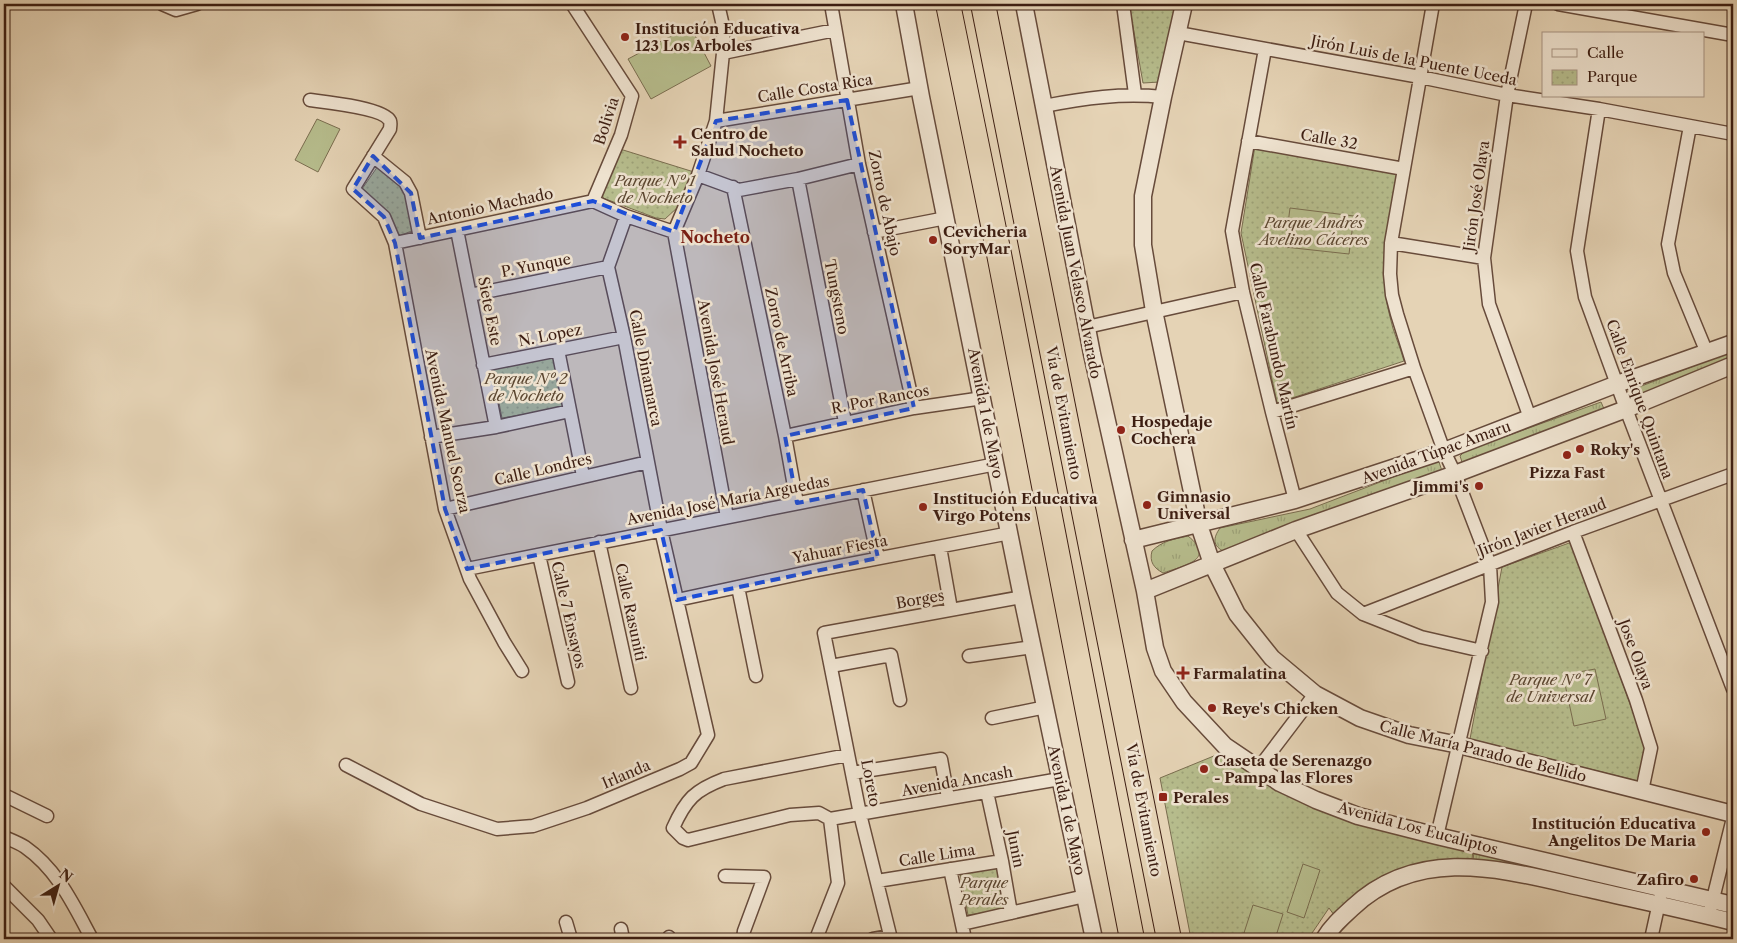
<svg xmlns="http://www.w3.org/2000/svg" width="1737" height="943" viewBox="0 0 1737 943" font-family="'Libre Caslon Text',serif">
<defs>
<pattern id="grass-tufts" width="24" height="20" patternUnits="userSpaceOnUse" patternTransform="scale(1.25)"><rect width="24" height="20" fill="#b6bc8c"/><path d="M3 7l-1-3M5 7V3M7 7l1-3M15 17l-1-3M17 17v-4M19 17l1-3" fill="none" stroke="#9da178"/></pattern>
<pattern id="park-dots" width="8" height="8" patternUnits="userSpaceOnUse" patternTransform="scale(1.25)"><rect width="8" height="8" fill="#b6bc8c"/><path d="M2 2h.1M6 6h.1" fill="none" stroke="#9da178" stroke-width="1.8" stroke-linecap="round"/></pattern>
</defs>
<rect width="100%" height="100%" fill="#e5d3b5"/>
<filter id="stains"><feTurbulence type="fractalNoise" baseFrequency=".004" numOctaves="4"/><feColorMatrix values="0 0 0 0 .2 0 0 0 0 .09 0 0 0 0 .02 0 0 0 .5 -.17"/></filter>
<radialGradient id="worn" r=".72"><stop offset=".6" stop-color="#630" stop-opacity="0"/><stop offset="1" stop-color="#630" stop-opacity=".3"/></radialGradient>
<path fill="url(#grass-tufts)" stroke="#7a6d4f" d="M1733,351v11l-90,35 -4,-10z
M1601,402l4,9 -139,53 -4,-2 -2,-6 5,-5z
M1435,461l4,1 3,9 -217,81c-13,-6 -12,-14 -5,-24l90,-19z
M1188,536c30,24 -6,30 -25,37 -9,-5 -14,-11 -11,-22 10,-10 22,-12 36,-15z
M1474,852l176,41v3l-177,-36z"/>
<path fill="url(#park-dots)" stroke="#7a6d4f" d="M1129,4h48l-17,78 -17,1z
M1255,146l142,27c-8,48 -20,96 -7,144 3,15 10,29 14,44l-127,42 -36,-170z
M620,149l74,23 -16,35 -13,12 -9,-1 -53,-20 -1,-6z
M378,166l24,18 12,46 -15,6 -14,-27 -23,-20z
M555,353l12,54 -65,11 -10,-51z
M1572,542l76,212 -6,28 -172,-43 32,-172z
M1226,751l24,19 223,79 -1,11 -36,1 -102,54 -5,-7 -21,31h-117l-31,-161z
M999,865l8,44 -39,6 -8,-42z"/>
<path fill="#b6bc8c" stroke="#7a6d4f" d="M690,26l21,40 -60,33 -23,-40z
M317,119l23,10 -22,43 -23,-12z
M1290,208l64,8 -5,38 -64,-7z
M1595,669l11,50 -32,7 -11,-51z
M1303,864l17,6 -16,48 -17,-6z
M1253,905l30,9 -8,25h-33z"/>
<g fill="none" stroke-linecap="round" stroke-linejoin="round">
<defs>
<path id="minor" d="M162,4l14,6 21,-6
M572,4l60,92 -11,39 -28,66
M831,4l28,160 55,244
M1123,4l12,90
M1433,4l-42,239 -1,31 2,21 5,19 17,54 30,83 11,23 35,91 2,37 -55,234
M1526,4l-19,91 -23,163 5,46 41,114
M1558,4l175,31
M1178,33l242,44 87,18 92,14 134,25
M1265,49l-33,182 11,61 29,120 23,88
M723,53l112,-23
M310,100c15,2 74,8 80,21 1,3 0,5 0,8l-37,60 31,28 11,26 50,266 25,70 34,63 18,29
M1044,106c41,-8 77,-13 119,-9
M1599,109l-22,142 8,46 41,112 107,280
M716,121l204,-33
M1690,126l-22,118 6,29 33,80
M1248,141l156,28
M373,156l32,26 6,11 9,45
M698,175l41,15 59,-11 61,-15
M798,179l47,243
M733,187l52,249 12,67
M593,201l33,15 48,16
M457,230l39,197
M674,232l53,285
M674,232l24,-57 18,-54 7,-68v-27l-5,-22
M874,232l72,-14
M395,243l198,-42
M1391,243l93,15
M470,295l138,-28
M1087,327l156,-35
M558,350l25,126
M483,365l141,-28
M1272,412l142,-44
M785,436l129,-28 69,-10
M431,437l65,-10 74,-16
M863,490l15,68
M445,509l203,-47
M1296,530l41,63 26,21 58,23 61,14
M1573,532l63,168 15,48 -9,43
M599,542l32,146
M940,547l11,62
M539,555l29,127
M467,569l529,-105
M738,587l18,89
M677,600l136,-29 197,-38
M1363,614l210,-82 160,-58
M969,656l64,-9
M831,666l60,-11 9,45
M992,718l54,-11
M346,765l75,39 76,25 36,-3 54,-18 93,-39 11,-6 17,-28 -47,-205 -37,-193 -16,-70 18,-51
M1258,769l57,-75
M852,773l89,-14 7,39
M987,792l15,69 9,52
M4,795l43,21
M830,819l-11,-6 -29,2 -102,25 -5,-2 -10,-10c13,-29 22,-38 51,-49l124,-24
M830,819l230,-40
M4,837c7,3 15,6 21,10 33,23 49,59 67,92
M950,869l15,70
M725,876l39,1 -20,54 -1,8
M877,881l125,-20
M4,886l34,34 13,19
M1711,907l22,-89
M566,922l5,17
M962,924l123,-28
M621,929l2,10
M669,937v2
M816,939l22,-56 -8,-64
M873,939l17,-3
M891,939l-31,-125 -36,-181 198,-36
M1651,939l9,-41"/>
<path id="tertiary" d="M904,4l17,93 101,500 72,342
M1024,4l68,350 53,237 10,57 8,23 21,31 41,44 55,37 36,17 42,16 79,20 296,69
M1184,4l-21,93 -20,99v49l11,66 45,214 13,39 25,50 35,44 43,36 45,24 49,17 50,10 274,69
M1133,540l162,-40 149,-49 173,-67 116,-41
M1145,591l151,-61 159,-56 171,-65 107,-44
M1324,939c7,-12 17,-21 28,-31 69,-65 155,-37 237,-19 48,11 96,21 144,33"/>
<path id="motorway" d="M948,4l51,250 133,685
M983,4l186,935"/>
</defs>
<use href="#minor" stroke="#674b3b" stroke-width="15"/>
<use href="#tertiary" stroke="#674b3b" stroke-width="19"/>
<use href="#motorway" stroke="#3d1e12" stroke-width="26"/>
<use href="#minor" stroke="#eee2cf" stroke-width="12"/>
<use href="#tertiary" stroke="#eee2cf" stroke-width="16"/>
<use href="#motorway" stroke="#e5d3b5" stroke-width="24"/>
</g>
<path fill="#1d4ed8" fill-opacity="0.2" stroke="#1d4ed8" stroke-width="4" stroke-dasharray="10 6" stroke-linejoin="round" d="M847,100l67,308 -129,28 12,67 66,-13 15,68 -201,42 -16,-70 -194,39 -22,-60 -50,-266 -11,-26 -31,-28 20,-33 38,37 9,45 173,-37 81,31 42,-111z"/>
<g fill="#8f2418" stroke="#eee2cf" stroke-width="2">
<circle cx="625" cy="37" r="5"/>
<path d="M677.5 134.5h5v5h5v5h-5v5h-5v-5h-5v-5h5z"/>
<circle cx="933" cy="240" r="5"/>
<circle cx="1121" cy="430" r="5"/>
<circle cx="1580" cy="449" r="5"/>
<circle cx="1567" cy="455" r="5"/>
<circle cx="1479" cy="486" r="5"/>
<circle cx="1147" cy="505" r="5"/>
<circle cx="923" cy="507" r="5"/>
<path d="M1180.5 665.5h5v5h5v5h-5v5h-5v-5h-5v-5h5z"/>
<circle cx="1212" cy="708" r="5"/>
<circle cx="1204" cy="769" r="5"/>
<rect x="1158" y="792" width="10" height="10" rx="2.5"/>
<circle cx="1706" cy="832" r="5"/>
<circle cx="1694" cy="879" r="5"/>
</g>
<g text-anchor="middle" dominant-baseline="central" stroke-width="5" stroke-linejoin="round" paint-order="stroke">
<g font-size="15" font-weight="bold" fill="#3d1e12" stroke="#eee2cf" text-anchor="start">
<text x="635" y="28">Institución Educativa<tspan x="635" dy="17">123 Los Arboles</tspan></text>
<text x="691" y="133">Centro de<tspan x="691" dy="17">Salud Nocheto</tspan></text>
<text x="943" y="231">Cevicheria<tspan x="943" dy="17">SoryMar</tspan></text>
<text x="1131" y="421">Hospedaje<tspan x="1131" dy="17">Cochera</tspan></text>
<text x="1590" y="449">Roky's</text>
<text x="1567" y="472" text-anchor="middle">Pizza Fast</text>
<text x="1469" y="486" text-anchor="end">Jimmi's</text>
<text x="1157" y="496">Gimnasio<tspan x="1157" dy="17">Universal</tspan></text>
<text x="933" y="498">Institución Educativa<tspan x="933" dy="17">Virgo Potens</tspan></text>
<text x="1193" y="673">Farmalatina</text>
<text x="1222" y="708">Reye's Chicken</text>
<text x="1214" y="760">Caseta de Serenazgo<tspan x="1214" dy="17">- Pampa las Flores</tspan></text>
<text x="1173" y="797">Perales</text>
<text x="1696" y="823" text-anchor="end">Institución Educativa<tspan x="1696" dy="17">Angelitos De Maria</tspan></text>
<text x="1684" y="879" text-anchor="end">Zafiro</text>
</g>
<g font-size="15" fill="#3d1e12" stroke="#eee2cf">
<text transform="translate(1414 60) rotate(11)">Jirón Luis de la Puente Uceda</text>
<text transform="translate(815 88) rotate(-9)">Calle Costa Rica</text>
<text transform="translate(606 121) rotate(-72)">Bolivia</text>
<text transform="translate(1329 139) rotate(10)">Calle 32</text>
<text transform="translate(1476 196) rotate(-82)">Jirón José Olaya</text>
<text transform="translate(885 203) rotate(78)">Zorro de Abajo</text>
<text transform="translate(490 206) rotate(-12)">Antonio Machado</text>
<text transform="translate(536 265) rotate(-11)">P. Yunque</text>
<text transform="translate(1076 272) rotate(79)">Avenida Juan Velasco Alvarado</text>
<text transform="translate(837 297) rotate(79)">Tungsteno</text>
<text transform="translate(490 311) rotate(79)">Siete Este</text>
<text transform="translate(550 335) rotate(-11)">N. Lopez</text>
<text transform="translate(782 342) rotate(78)">Zorro de Arriba</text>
<text transform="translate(1274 346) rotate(77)">Calle Farabundo Martín</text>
<text transform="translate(646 368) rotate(79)">Calle Dinamarca</text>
<text transform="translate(716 372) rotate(80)">Avenida José Heraud</text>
<text transform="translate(880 399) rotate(-11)">R. Por Rancos</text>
<text transform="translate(1640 399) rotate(70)">Calle Enrique Quintana</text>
<text transform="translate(986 413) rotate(79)">Avenida 1 de Mayo</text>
<text transform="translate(1064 413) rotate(79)">Vía de Evitamiento</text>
<text transform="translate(448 431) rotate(78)">Avenida Manuel Scorza</text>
<text transform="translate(1436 452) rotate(-20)">Avenida Túpac Amaru</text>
<text transform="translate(543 469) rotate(-13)">Calle Londres</text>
<text transform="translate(728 500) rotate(-11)">Avenida José María Arguedas</text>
<text transform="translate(1542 527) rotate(-21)">Jirón Javier Heraud</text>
<text transform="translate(840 549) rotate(-11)">Yahuar Fiesta</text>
<text transform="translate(920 599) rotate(-10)">Borges</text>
<text transform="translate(631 612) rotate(78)">Calle Rasuniti</text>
<text transform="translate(569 615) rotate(77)">Calle 7 Ensayos</text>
<text transform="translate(1636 654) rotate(70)">Jose Olaya</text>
<text transform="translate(1483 751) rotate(14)">Calle María Parado de Bellido</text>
<text transform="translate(626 774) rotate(-23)">Irlanda</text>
<text transform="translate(957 781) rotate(-10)">Avenida Ancash</text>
<text transform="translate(871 783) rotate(79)">Loreto</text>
<text transform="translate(1067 810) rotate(78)">Avenida 1 de Mayo</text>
<text transform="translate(1144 810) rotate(79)">Vía de Evitamiento</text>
<text transform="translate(1418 828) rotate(15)">Avenida Los Eucaliptos</text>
<text transform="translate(1016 849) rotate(79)">Junin</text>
<text transform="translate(937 855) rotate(-9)">Calle Lima</text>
</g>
<g font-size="15" font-style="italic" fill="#5b4630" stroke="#eee2cf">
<text x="655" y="180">Parque Nº 1<tspan x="655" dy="17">de Nocheto</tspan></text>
<text x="1314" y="222">Parque Andrés<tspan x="1314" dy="17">Avelino Cáceres</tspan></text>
<text x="526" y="378">Parque Nº 2<tspan x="526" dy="17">de Nocheto</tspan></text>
<text x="1550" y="679">Parque Nº 7<tspan x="1550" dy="17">de Universal</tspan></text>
<text x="984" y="882">Parque<tspan x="984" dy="17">Perales</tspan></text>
</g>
<g font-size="16" font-weight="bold" fill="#7a1f14" stroke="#eee2cf">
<text x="715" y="237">Nocheto</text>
</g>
</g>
<rect width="1737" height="943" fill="none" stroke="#e5d3b5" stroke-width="20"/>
<rect x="5" y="5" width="1727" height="933" fill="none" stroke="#3d1e12" stroke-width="2.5"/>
<rect x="10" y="10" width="1717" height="923" fill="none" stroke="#3d1e12"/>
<rect x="1542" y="32" width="162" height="65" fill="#eee2cf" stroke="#a79483"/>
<rect x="1552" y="49" width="25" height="8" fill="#eee2cf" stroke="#a79483"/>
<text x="1587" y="58" font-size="15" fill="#3d1e12">Calle</text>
<rect x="1552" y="70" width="25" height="15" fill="url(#park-dots)" stroke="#a79483"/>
<text x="1587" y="82" font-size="15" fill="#3d1e12">Parque</text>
<g transform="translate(58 886) rotate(37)" stroke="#eee2cf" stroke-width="4" paint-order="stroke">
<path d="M0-4L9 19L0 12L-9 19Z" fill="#3d1e12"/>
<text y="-8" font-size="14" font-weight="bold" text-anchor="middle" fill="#3d1e12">N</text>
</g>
<rect width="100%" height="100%" filter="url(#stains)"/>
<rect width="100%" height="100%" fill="url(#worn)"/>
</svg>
